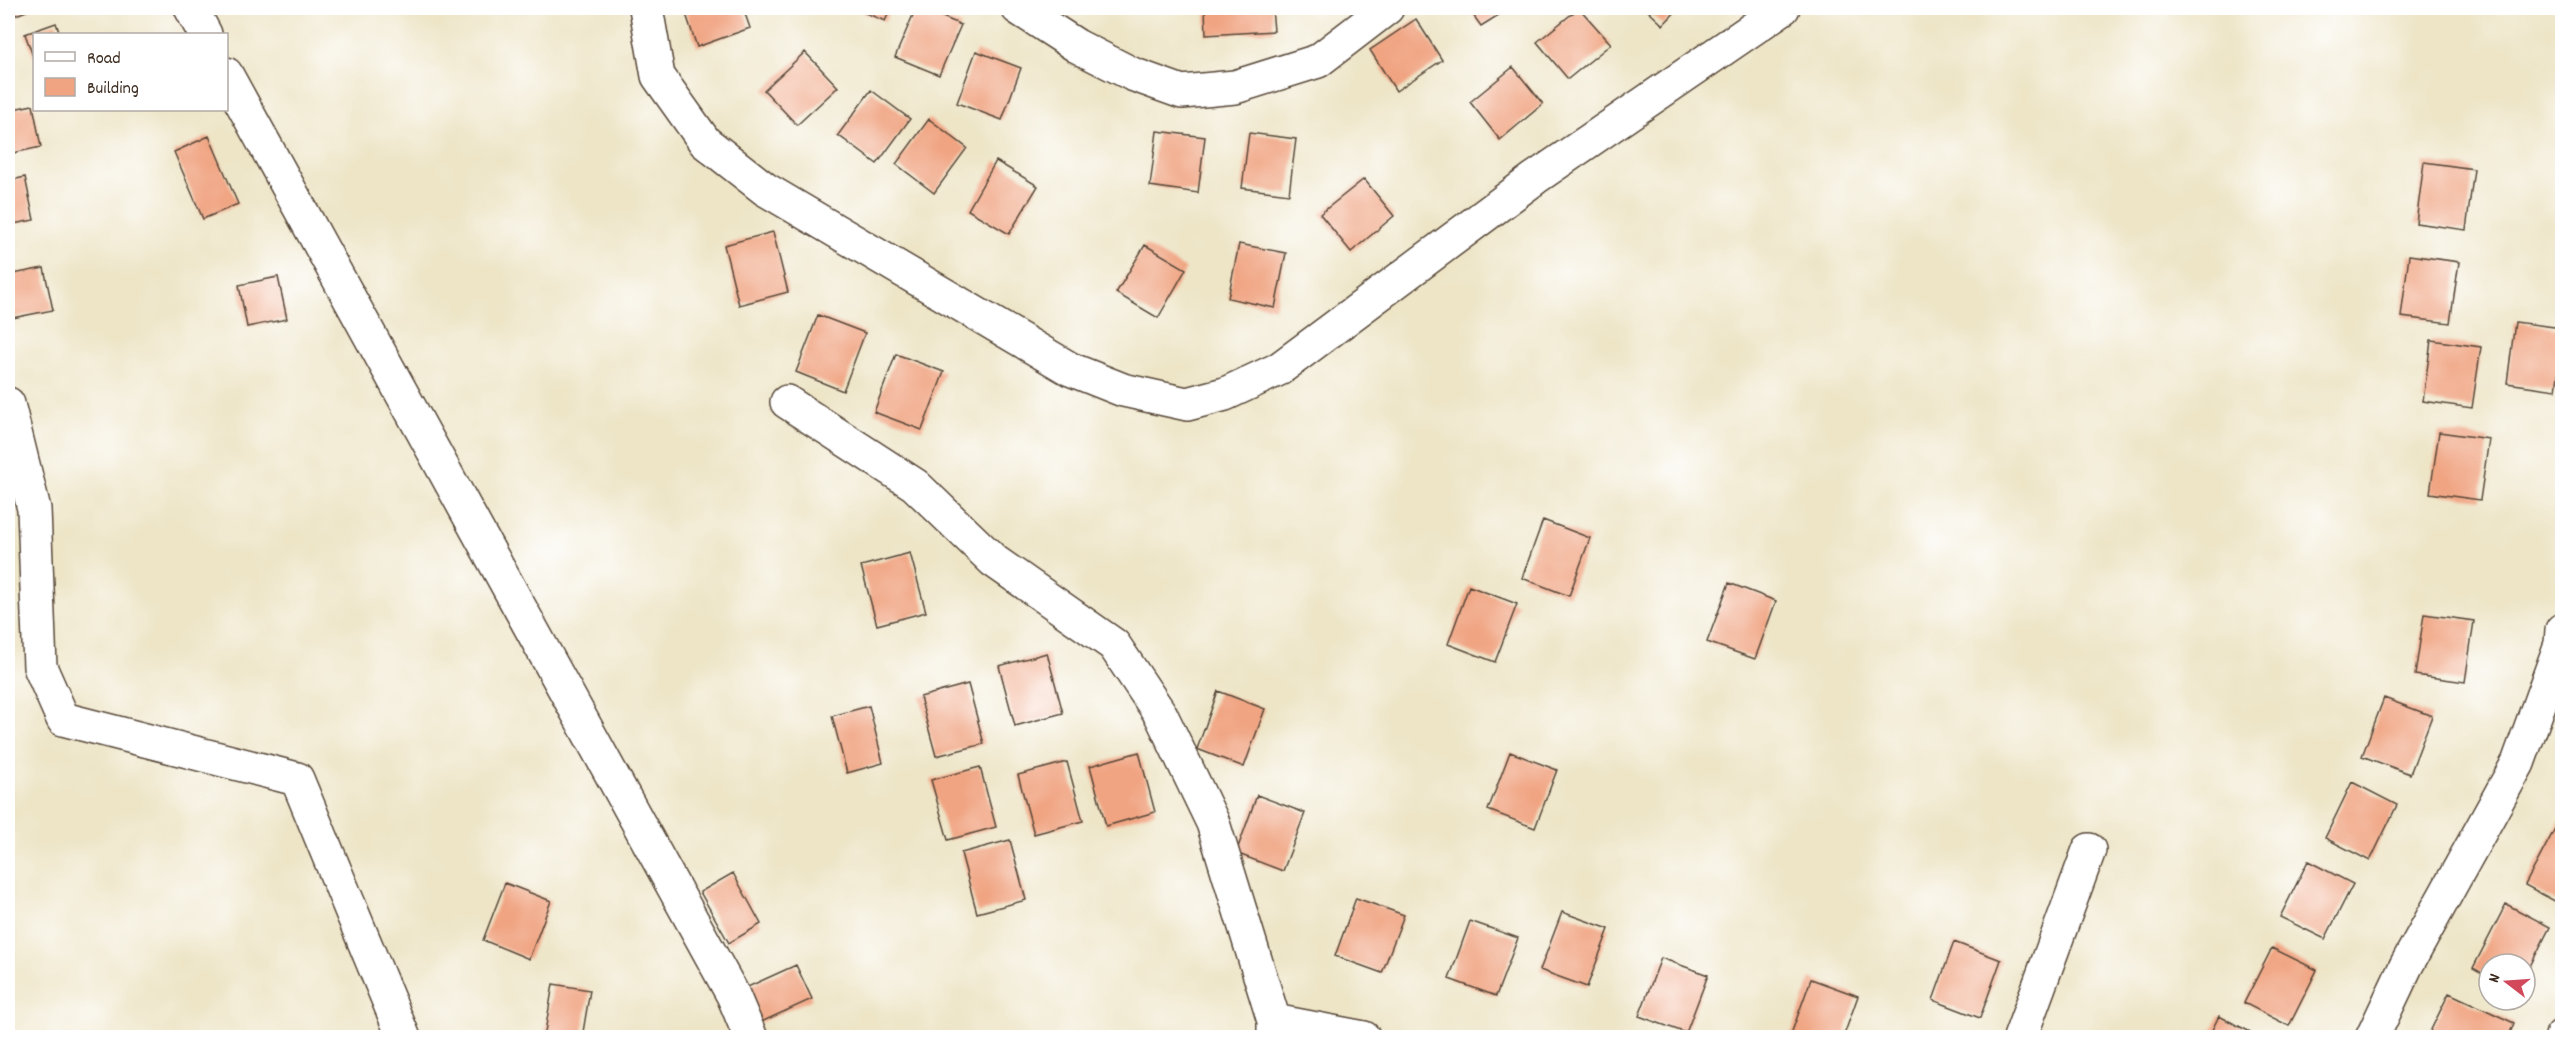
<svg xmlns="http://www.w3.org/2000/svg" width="2570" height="1045" viewBox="0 0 2570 1045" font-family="Dekko,sans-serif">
<rect width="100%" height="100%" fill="#fff"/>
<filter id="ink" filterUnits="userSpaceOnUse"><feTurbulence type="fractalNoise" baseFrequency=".0167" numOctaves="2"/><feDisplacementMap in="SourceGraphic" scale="12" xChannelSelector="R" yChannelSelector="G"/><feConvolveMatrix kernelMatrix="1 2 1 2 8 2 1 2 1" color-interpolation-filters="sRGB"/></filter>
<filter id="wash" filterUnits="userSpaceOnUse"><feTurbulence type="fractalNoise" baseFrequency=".008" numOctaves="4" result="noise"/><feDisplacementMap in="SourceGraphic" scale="24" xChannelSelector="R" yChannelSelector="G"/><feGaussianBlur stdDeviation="1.35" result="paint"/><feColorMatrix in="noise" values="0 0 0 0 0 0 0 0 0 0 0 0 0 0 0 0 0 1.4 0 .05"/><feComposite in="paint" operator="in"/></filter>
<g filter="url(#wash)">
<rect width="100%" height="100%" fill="#eee5c7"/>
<g id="blocks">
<path fill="#f0a482" d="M8,8h26l-23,9z
M684,8h59l7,20 -53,19z
M853,8h38l-6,13z
M916,8h6l39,17 -22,50 -44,-18z
M1205,8h67l2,23 -68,4z
M1468,8h42l-29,18z
M1579,8l32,36 -43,35 -31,-37z
M1645,8h34l-16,17z
M1416,19l26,41 -46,31 -26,-41z
M56,23l4,11h-26v25l-9,-25z
M976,51l45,17 -19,52 -45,-17z
M805,52l33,35 -41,38 -33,-35z
M1513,67l30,37 -43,36 -30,-38z
M8,79l6,16 -6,3z
M871,90l39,29 -33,45 -39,-29z
M33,105l8,42 -33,7v-44z
M929,119l38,29 -33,45 -38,-29z
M1157,131l48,6 -7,56 -48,-7z
M1249,133l47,6 -7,55 -47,-6z
M209,136l29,68 -35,15 -29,-67z
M996,161l42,25 -29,48 -41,-24z
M2424,162l50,7 -8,61 -50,-7z
M25,177l9,43 -26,5v-44z
M1364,179l30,37 -43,36 -31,-38z
M773,232l15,60 -49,13 -15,-60z
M1239,244l47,9 -11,55 -47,-10z
M1145,245l41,24 -28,49 -42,-25z
M2409,255l50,7 -9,61 -49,-6z
M44,268l9,42 -41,8 -4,-26v-17z
M278,277l9,42 -40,8 -8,-42z
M818,315l47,18 -22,58 -47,-19z
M2515,322l47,6v19l-6,43 -49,-7z
M2431,340l50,7 -9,61 -49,-7z
M896,354l48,18 -22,58 -48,-18z
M2439,432l50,7 -9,61 -50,-7z
M1543,520l47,18 -21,58 -47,-18z
M910,553l16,59 -49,13 -16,-59z
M1729,583l47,18 -21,58 -48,-17z
M1469,586l48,18 -22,58 -47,-18z
M2424,614l50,7 -9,61 -50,-7z
M1047,653l16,60 -48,13 -16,-60z
M968,684l16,60 -48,12 -16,-59z
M1218,691l47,18 -21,58 -47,-18z
M2384,698l48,18 -22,58 -48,-18z
M869,706l14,57 -36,10 -15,-57z
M1139,752l16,60 -49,14 -16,-60z
M1510,752l47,18 -22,58 -47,-18z
M1067,762l16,59 -49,13 -16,-59z
M980,767l16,60 -48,13 -17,-60z
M2352,782l45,23 -27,56 -45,-23z
M1257,795l48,18 -22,58 -47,-18z
M2559,821l3,2v82l-37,-20z
M1010,840l16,60 -49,13 -16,-60z
M2308,861l45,23 -28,55 -45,-22z
M733,873l28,51 -32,19 -29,-51z
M505,883l46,18 -22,58 -46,-19z
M1356,898l48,17 -22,58 -47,-17z
M2506,904l44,23 -25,49v-12h-36v13l-16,-9z
M1562,912l47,17 -22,58 -47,-17z
M1470,921l48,17 -22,58 -47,-17z
M1954,942l47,18 -21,58 -47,-18z
M2272,948l45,22 -28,56 -45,-23z
M1661,958l47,17 -22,58 -47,-17z
M796,965l16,34 -53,24 -16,-34z
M1811,979l47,17 -15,42 -53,-1z
M553,984l37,6 -8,48h-38z
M2449,993l65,30 -6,15h-81z
M2219,1016l43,22h-54z"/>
</g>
</g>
<g filter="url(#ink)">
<use href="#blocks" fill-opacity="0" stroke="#564637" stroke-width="1.5"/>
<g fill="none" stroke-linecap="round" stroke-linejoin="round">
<defs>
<path id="minor" d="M191,8l14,26
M646,8l12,68 47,66 60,47 305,180 53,21 64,14 38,-10 54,-25 256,-191 248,-170
M1018,8l59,38 55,28 50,18 53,-5 83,-26 69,-53
M226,74l507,921 18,43
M787,402l128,83 79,76 120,84 47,70 52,108 61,198v17
M8,404l26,105 6,158 23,52 234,60 107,259
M1274,1021l90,17
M2020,1038l69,-188
M2372,1038l34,-72 112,-203 43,-119 1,-14
M2562,1038v-2"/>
</defs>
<use href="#minor" stroke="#564637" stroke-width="36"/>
<use href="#minor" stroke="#fff" stroke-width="33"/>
</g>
</g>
<rect width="2570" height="1045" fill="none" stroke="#fff" stroke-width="30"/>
<rect x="33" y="33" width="195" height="78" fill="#ffffff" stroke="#b1aaa5" stroke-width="1.5"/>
<rect x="45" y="52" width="30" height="9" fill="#ffffff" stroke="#b1aaa5" stroke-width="1.5"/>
<text x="87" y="63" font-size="18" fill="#3b2a1e">Road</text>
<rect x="45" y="78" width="30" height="18" fill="#f0a482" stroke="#b1aaa5" stroke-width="1.5"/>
<text x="87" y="93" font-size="18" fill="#3b2a1e">Building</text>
<g transform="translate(2507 982) rotate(287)"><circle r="28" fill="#ffffff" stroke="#b1aaa5" stroke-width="1.5"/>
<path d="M0-4.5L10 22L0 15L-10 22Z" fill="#d1495b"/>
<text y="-9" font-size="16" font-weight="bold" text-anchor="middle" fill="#3b2a1e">N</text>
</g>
</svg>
